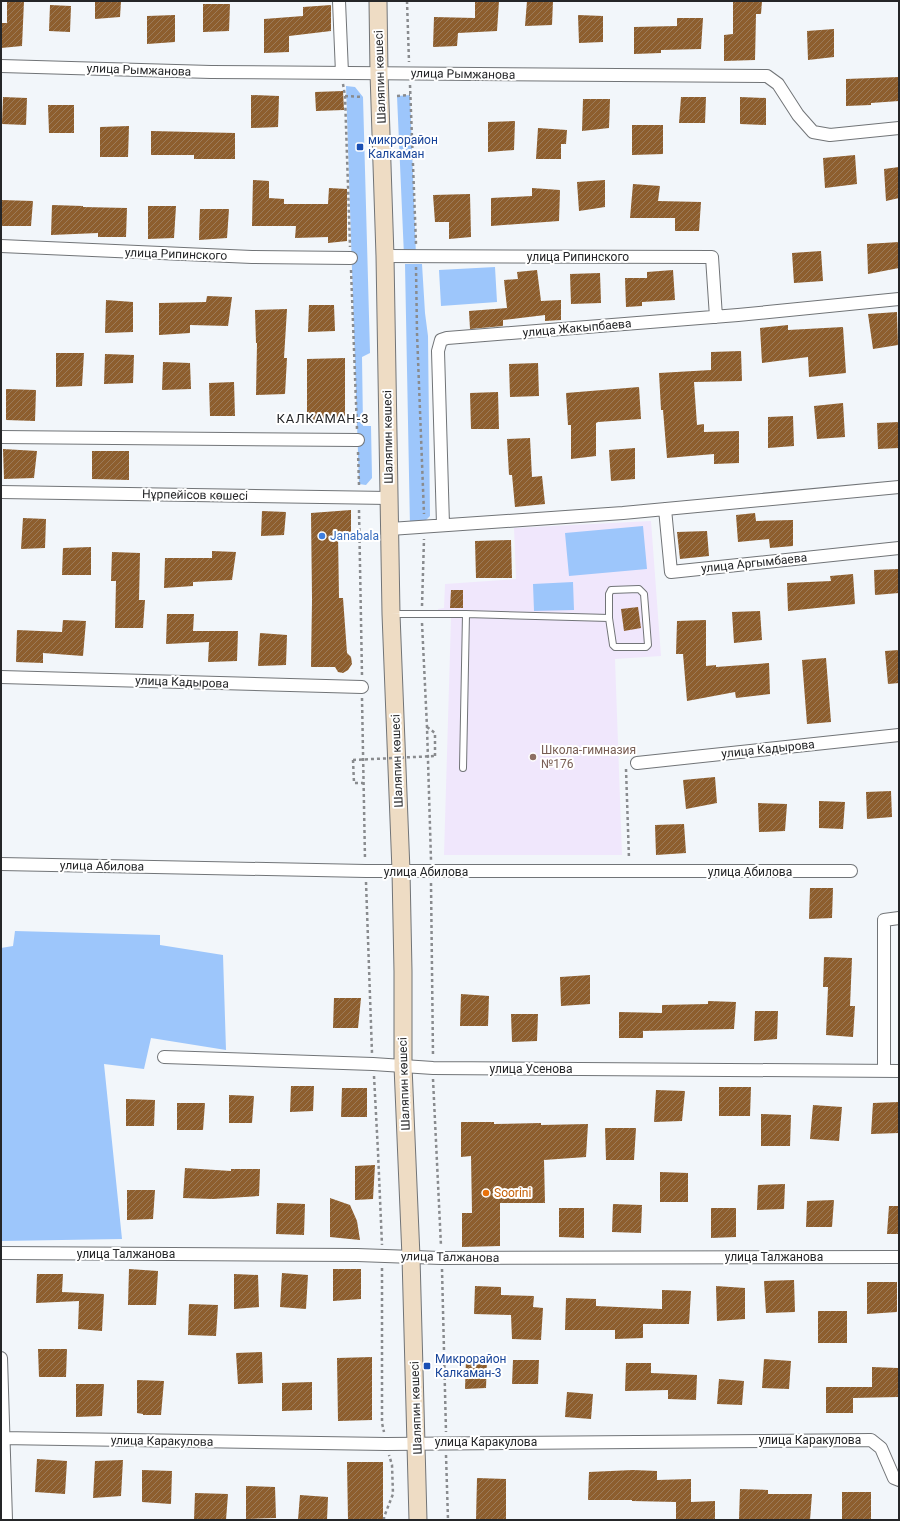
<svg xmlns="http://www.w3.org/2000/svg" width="900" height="1521" viewBox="0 0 900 1521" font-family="Roboto,sans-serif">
<defs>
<pattern id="building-hatch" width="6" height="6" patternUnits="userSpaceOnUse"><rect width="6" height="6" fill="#8d5e2e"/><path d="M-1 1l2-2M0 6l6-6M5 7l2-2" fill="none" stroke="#9c7b59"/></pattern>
</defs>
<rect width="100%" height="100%" fill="#f2f6fa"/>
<path fill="#f0e7fc" d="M651,521l10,135 -46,3 7,196h-178l7,-237 -12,-1 -1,-8 6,-1 1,-24 71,-5 -2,-51z"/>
<path fill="#9dc6fb" d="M346,86l9,1 8,10 7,256 -8,4 1,69h8l1,52 -6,7 -7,-1z
M410,95l6,161h-12l-7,-160z
M405,264h17l3,49 3,23 2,180 -10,10 -10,1z
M495,267l2,35 -56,4 -2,-36z
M643,526l4,43 -78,7 -4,-43z
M573,582l1,28 -40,1 -1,-27z
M15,931l145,4v10l63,10 3,95 -75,-12 -7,31 -40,-5 18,175 -121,2v-293l12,-2z"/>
<path fill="url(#building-hatch)" d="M7,1h17l-2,45 -21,2v-25h6z
M95,1h26l-1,16 -25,2z
M475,1h24l-2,30 -39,2 -1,13 -24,1 1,-30 41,1z
M527,1h26l-1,24 -27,1z
M733,1h29l-1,13h-5l-1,46 -31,1v-26l9,-1z
M203,4h27l-1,27 -26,1z
M50,5l21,1 -1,26 -21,-1z
M331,5v26l-42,5v16l-25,1v-34l39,-3v-9z
M175,15v27l-28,2v-28z
M578,15l25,1v26l-24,1z
M677,18h26l-2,31 -40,1v3l-27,1v-27l43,-1z
M834,29v28l-26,3 -1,-29z
M899,77v24l-28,2v2l-25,1v-27z
M343,91l1,19 -28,1 -1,-19z
M251,95l28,1 -1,31 -27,1z
M3,97l24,1 -1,27 -24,-1z
M681,97h25l-1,26h-26z
M740,97l26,1v27l-26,-1z
M583,99h27l-1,29 -27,3z
M48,105h26v28h-25z
M515,121l-1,29 -26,2v-30z
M632,125h31v29l-31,1z
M129,126l-1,31h-28v-30z
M538,128l29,2 -1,14h-5v15h-25z
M151,131l84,2v26h-41v-4h-43z
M855,155l2,29 -32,4 -2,-30z
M899,167v31l-13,3 -2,-32z
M253,180l16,1v17l15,1v5h44l1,-16 18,1v52l-19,2v-6l-33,1 1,-12h-44z
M605,180v27l-26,4 -2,-29z
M633,184l27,2 -2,15 43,1 -2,29h-24v-13h-45z
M532,188l28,2 -1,31 -68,5v-28l41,-2z
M470,194l1,43 -22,2v-17h-14l-2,-27z
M1,200l32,1 -2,25h-30z
M52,205l31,1v1l44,1 -1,29h-28v-4l-47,2z
M148,206h28l-2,32 -26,1z
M200,209h29l-2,29 -28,2z
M899,242v26l-31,6 -1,-30z
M821,251l2,30 -29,2 -2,-30z
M537,270l4,31 20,-1v20l-16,1v-6l-42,5v6l-33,3 -1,-18 38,-3 -3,-28 14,-1 -1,-7z
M673,270l2,30 -33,2v4l-16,1 -1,-29h22v-6z
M600,273l1,30 -30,1 -1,-30z
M207,296l25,1 -4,29 -38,-1v8l-31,2v-32l47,-1z
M106,300l27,2v30l-28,1z
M309,305h25l1,26 -27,1z
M287,309l-3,49h3l-2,36 -29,1 1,-52h-1l-1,-33z
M897,312l1,33 -25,4 -5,-35z
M788,325v5l55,-3 3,46 -37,4 -1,-20 -46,6 -2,-35z
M741,351l1,30 -48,1 3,43 7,-1v8l35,-1v32l-25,1v-10l-47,4 -4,-48h-2l-2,-37 52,-3v-18z
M56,353h28l-2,33 -26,1z
M105,354l29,1 -1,28 -29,1z
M345,358v64l-38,1v-64z
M163,362l27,1 1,26 -29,1z
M538,363l1,33 -29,1 -1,-33z
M234,382l1,34h-25l-1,-33z
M639,387l2,32 -43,3 -2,1v33l-25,3v-34h-3l-2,-32z
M6,389l30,1 -1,31 -29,-1z
M498,392l1,37h-28l-1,-36z
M843,403l2,34 -28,2 -3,-33z
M793,416l1,30 -26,2v-31z
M899,422v26l-21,1 -1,-26z
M530,438l2,39 10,-1 3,28 -30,3 -3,-32h-3l-2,-36z
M635,448v31l-24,2 -2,-31z
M3,449l34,2 -3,27 -30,1z
M92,451h37v29l-37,-1z
M351,510v22l-13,1 1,65h4l4,55 4,4 1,7 -4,6 -5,3 -5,-1 -3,-5h-24l1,-68 -1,-86z
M262,511l24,1 -2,23 -23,1z
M755,513l1,8 37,-1v26l-23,2 -1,-9 -31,3 -2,-27z
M23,518l23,1 -1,29 -24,1z
M707,531l2,25 -29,3 -3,-27z
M511,540l1,38h-36l-1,-37z
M91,547v28h-29l1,-27z
M212,551l24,1 -4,28 -39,2v4l-29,2 1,-30h47z
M112,552l28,1 -1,47h6l-2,28h-28l1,-47h-5z
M899,569v24l-24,2 -1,-25z
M853,574l2,30 -67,7 -1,-28 44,-2 -1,-5z
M451,590h12v18h-13z
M638,607l3,21 -17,3 -3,-22z
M760,611l2,29 -28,3 -2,-31z
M167,614h27l-1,17h45l-1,30 -29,1 1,-20 -43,2z
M63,620l23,1 -3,35 -40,-3v10l-27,-1 1,-32 45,2z
M706,620v46l10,-1v2l53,-4 1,31 -34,4 -1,-6 -48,9 -4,-47h-7l1,-33z
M260,633l27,2 -1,30 -28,1z
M899,650v33l-11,1 -3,-33z
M826,658l5,64 -24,2 -5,-64z
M715,777l2,26 -31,6 -3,-29z
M891,791l1,26 -25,2 -1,-27z
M819,801l26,1 -2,27 -24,-1z
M758,803l29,1 -2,27 -26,1z
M684,824l2,29 -30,2 -1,-30z
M810,888h23l-1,30 -23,1z
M824,957l28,1 -2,48h5l-2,31 -27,-2 2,-48h-5z
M590,975v29l-29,2 -1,-29z
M461,994l28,2 -1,30h-28z
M334,998h27l-3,30h-25z
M708,1001l28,1 -2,27 -91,2v7h-24v-26l43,1v-8l46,-1z
M755,1011h23l-1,28 -23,2z
M511,1014h27l-1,27 -25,1z
M291,1086h23l-1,25 -23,1z
M719,1087h32l-1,29h-31z
M342,1088h25v29h-26z
M656,1090l29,1 -3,30 -28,1z
M229,1095l25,1 -2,27h-23z
M126,1099l29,1 -1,26h-28z
M899,1102v31l-28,1 2,-31z
M177,1103h28l-2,27h-26z
M813,1105l29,2 -3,34 -29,-2z
M761,1114l30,1 -1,31h-29z
M461,1122h33v2l47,-1v2l47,-1 -2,33 -42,3 1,43h-45v43l-38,1v-34h10l-1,-57 -10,1z
M605,1128h31l-2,32h-28z
M375,1165l-2,34 -18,1v-34z
M185,1168l46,3v-2h29l-1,27 -46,3 -30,-1z
M660,1172l28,1v29h-28z
M785,1184l-1,25 -27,1 1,-25z
M127,1190h28l-2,29 -26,1z
M330,1198l20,7 7,16 3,19 -30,-3z
M834,1200l-2,27h-26l1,-26z
M277,1203l28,1 -1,31 -28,-1z
M613,1204l29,1 -1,28 -29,-1z
M889,1206h10v28h-12z
M559,1208h25v30l-25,-1z
M711,1208h25v29l-25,1z
M129,1269l29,2 -2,34h-28z
M333,1269h28v30l-28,2z
M282,1273l26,2 -2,34 -26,-2z
M37,1274h26l-1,18 42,2 -2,37 -24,-2 1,-28 -43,2z
M234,1274l24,1 1,32 -25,2z
M794,1280l1,32 -29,1 -2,-32z
M867,1282h30v30l-30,2z
M475,1286l26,1v8l33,1 -1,11 10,1 -2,32 -29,-1 -1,-24 -37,-1z
M716,1286l29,2v31l-28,2z
M662,1290l29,1 -2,33h-46v14l-28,1v-9h-50l1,-32 30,1v7l66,3z
M189,1304l29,1 -2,31 -28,-1z
M818,1311h29v32h-29z
M38,1349h29l-1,28h-27z
M262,1352l1,31 -25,1 -2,-31z
M372,1357v63l-34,1 -1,-63z
M466,1359l21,1 -1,28 -21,1z
M764,1359l27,2 -2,28 -27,-1z
M513,1360h26l-1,24h-26z
M626,1363h25v10l46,2 -1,25 -28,-1v-9l-43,1z
M872,1367l26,1v29l-45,1v15h-27v-26h46z
M719,1379l25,2 -2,24 -25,-1z
M137,1380l27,1 -3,34h-18v-1l-6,-1z
M312,1382v28l-30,1v-28z
M76,1384h28l-2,32 -26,1z
M567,1392l26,2 -2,25 -26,-2z
M37,1459l30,2 -2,33 -30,-2z
M123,1460l-2,36 -28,2 2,-37z
M347,1462h36v58h-35z
M142,1470l30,1 -1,33 -29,-2z
M633,1470l24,1v9l34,-1v23l24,-1v19h-39v-18l-44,-1v-1h-44l1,-28z
M477,1478l29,1v41h-30z
M246,1486l29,1 1,31 -30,1z
M740,1489l28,1v4h44l-2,26h-71z
M842,1492h29v28h-29z
M195,1493l33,1 -2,26h-32z
M300,1495l28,2 -1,23h-29z"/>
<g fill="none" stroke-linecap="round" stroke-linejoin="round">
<defs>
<path id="lane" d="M393,614h73l143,4 4,27 2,2h31l2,-2 -4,-51 -5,-5 -28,1 -2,4v24
M463,768l3,-154"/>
<path id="street" d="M339,1l3,72
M1,66l210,6 556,4 11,8 20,31 15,17 17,3 69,-7
M1,246l251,11 99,1
M385,256l327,1 4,60
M1,437l357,3
M1,492l388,6
M665,509l6,63 228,-24
M443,525l-5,-174 3,-11 6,-2 291,-23 161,-16
M390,529l233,-16 276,-26
M1,677l361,10
M637,763l262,-28
M1,864l365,7h485
M164,1057l209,7 60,4 466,3
M884,1070v-150l15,-2
M1,1253l356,2 84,3 458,-1
M1,1358l5,162
M1,1438l385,6 485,-4 10,8 13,30 5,2"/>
<path id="secondary" d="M378,1l1,72 6,183 6,358 10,257 2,100v95l8,191 7,263"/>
</defs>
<use href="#lane" stroke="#717477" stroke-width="8"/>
<use href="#street" stroke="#717477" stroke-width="14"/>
<use href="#secondary" stroke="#717477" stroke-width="19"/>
<path stroke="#898b8e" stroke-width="2.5" stroke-dasharray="3 3" stroke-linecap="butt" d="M407,1l2,61
M343,84l2,12 5,151
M410,85l6,159
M345,96l18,1
M397,96l13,-1
M416,267l1,66 7,181
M351,270l6,159
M358,452l1,33
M359,510l3,165
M422,606l2,-67
M422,623l5,104 4,133
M362,698l3,161
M427,727l8,6v23
M353,760l1,23h9
M626,769l3,90
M366,882l6,171
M431,883l2,173
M374,1076l4,76 4,93
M433,1079l8,167
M382,1268v155l2,9
M442,1269l4,163
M446,1455l2,65
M384,1520v-3l9,-23 -1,-29 -3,-10"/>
<use href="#lane" stroke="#fff" stroke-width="6"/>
<use href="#street" stroke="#fff" stroke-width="12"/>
<use href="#secondary" stroke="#eedcc4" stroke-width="17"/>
<path stroke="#898b8e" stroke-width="2.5" stroke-dasharray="3 3" stroke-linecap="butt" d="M353,760l82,-4"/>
</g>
<g fill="#1a4fb4" stroke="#fff" stroke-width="1.5">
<rect x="356" y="143" width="8" height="8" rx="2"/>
<rect x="423" y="1362" width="8" height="8" rx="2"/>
</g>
<circle fill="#3f7fe0" stroke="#fff" stroke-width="1.5" cx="322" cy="536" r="4"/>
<circle fill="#8d6e63" stroke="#fff" stroke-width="1.5" cx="533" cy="757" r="4"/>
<circle fill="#e8710a" stroke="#fff" stroke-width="1.5" cx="486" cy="1193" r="4"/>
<g text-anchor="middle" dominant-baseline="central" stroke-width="4" stroke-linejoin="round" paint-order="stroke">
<g font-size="12" fill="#252628" stroke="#fff">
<text transform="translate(139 70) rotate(2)">улица Рымжанова</text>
<text transform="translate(463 74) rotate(1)">улица Рымжанова</text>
<text transform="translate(380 77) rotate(-92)">Шаляпин көшесі</text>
<text transform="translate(176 254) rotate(2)">улица Рипинского</text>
<text x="578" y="257">улица Рипинского</text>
<text transform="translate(577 328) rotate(-5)">улица Жакыпбаева</text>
<text transform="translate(388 437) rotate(-91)">Шаляпин көшесі</text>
<text transform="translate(195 495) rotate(1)">Нұрпейісов көшесі</text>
<text transform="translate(754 563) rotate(-6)">улица Аргымбаева</text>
<text transform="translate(182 682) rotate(2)">улица Кадырова</text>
<text transform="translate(768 749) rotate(-6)">улица Кадырова</text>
<text transform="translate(397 761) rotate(-92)">Шаляпин көшесі</text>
<text transform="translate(102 866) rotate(1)">улица Абилова</text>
<text x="426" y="872">улица Абилова</text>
<text x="750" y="872">улица Абилова</text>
<text x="531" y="1069">улица Усенова</text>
<text transform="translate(404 1084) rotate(-92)">Шаляпин көшесі</text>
<text x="126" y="1254">улица Талжанова</text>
<text transform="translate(450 1257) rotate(1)">улица Талжанова</text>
<text x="774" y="1257">улица Талжанова</text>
<text transform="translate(416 1408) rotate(-92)">Шаляпин көшесі</text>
<text x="810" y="1440">улица Каракулова</text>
<text transform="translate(162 1441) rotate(1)">улица Каракулова</text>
<text x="486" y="1442">улица Каракулова</text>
</g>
<g font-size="12" fill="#164399" stroke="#fff" text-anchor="start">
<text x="368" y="140">микрорайон<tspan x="368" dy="14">Калкаман</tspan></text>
<text x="435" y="1359">Микрорайон<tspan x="435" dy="14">Калкаман-3</tspan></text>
</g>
<g font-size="12" fill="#366cbe" stroke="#fff" text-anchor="start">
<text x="330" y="536">Janabala</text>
</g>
<g font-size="12" fill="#785e54" stroke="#fff" text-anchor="start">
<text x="541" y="750">Школа-гимназия<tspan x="541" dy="14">№176</tspan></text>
</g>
<g font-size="12" fill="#c56008" stroke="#fff" text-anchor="start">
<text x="494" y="1193">Soorini</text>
</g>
<g font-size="13" letter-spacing="1" fill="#252628" stroke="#fff">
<text x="323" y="418">КАЛКАМАН-3</text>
</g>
</g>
<rect width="900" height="1521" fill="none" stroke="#252628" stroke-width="4"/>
</svg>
